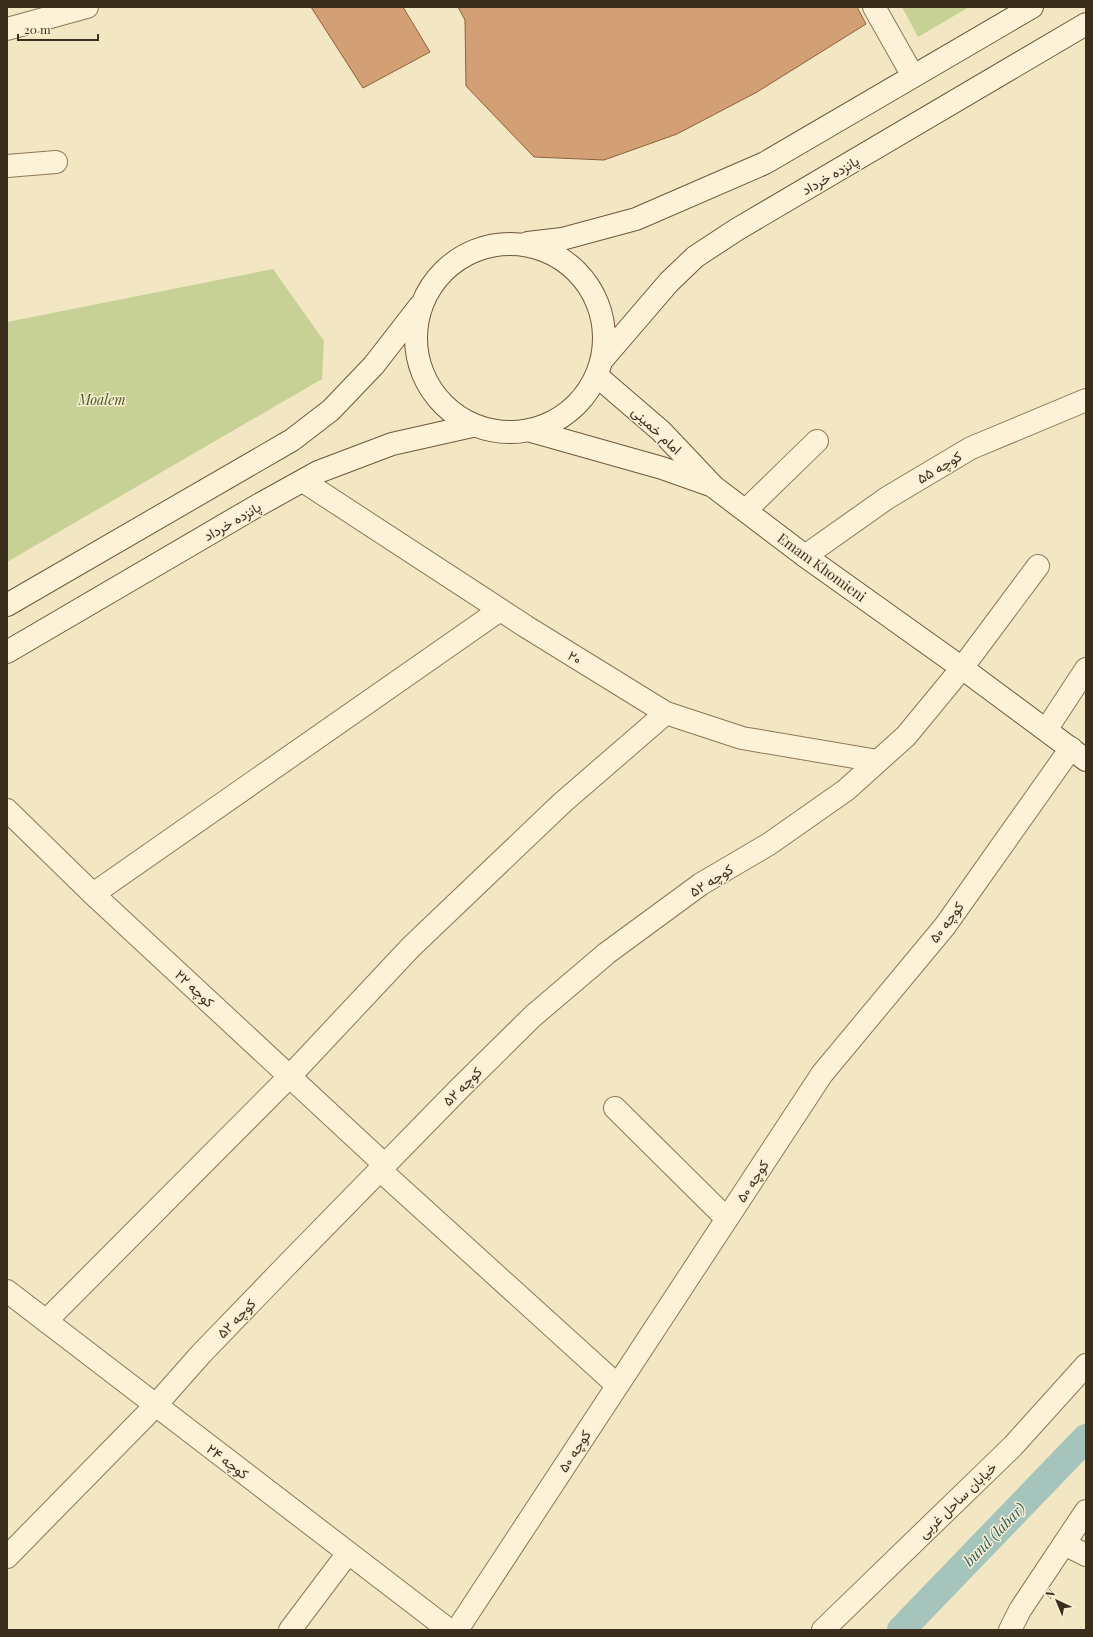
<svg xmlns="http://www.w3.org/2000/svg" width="1093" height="1637" viewBox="0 0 1093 1637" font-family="'Playfair Display',Vazirmatn,serif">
<rect width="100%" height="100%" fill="#f2e6c3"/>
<path fill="#c8d195" d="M902,7h67l-51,30z
M273,269l51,72 -2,38 -315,183v-240z"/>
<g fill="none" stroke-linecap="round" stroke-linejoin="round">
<path stroke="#a5c4bc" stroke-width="28" d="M901,1630l185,-192"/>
</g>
<path fill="#d3a076" stroke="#8f603c" d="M311,7h92l27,45 -67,36z
M458,7h399l9,17 -109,68 -80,42 -73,26 -70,-3 -68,-71 -1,-66z"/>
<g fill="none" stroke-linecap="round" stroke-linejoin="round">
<defs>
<path id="minor" d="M874,7l39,69
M7,29l80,-22
M7,166l49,-4
M303,481l222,145 141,87 76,25 136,23
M746,510l71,-69
M805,556l82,-58 84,-50 115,-48
M1046,730l40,-61
M7,810l86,84 292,271
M93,894l407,-284
M615,1108l112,111
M380,1170l237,215
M46,1321l244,-245 121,-129 151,-144 104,-90
M1064,1544l22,11
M7,1557l148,-151 46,-52 83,-86 175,-179 74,-73 74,-63 94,-69 68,-40 77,-54 60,-54 56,-68 76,-102
M290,1630l58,-77
M457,1630l365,-556 123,-148 126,-178"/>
<path id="tertiary" d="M7,1291l442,339
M823,1630l190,-184 73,-81
M1010,1630l10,-20 66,-99"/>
<path id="secondary" d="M528,243l34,-4 74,-20 129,-56 267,-156
M416 338a94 94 0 1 1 188 0a94 94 0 1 1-188 0Z
M602,360l67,-78 26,-25 41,-27 350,-206
M597,376l64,55 53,56 91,69 157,112 124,92
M531,431l131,37 48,17
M7,605l285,-165 39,-30 43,-45 45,-58
M7,652l248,-145 63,-35 74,-28 80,-18"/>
</defs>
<use href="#minor" stroke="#8e7758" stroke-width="24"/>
<use href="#tertiary" stroke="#8e7758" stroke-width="24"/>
<use href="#secondary" stroke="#70573b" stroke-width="24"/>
<use href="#minor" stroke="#fbf2d7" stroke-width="22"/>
<use href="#tertiary" stroke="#fbf2d7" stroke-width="22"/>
<use href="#secondary" stroke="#fbf2d7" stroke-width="22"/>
</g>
<g text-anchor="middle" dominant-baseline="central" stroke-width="3" stroke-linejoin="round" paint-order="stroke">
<g font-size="14" fill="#3c2e1d" stroke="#f8efd3">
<text transform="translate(830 175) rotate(-30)">پانزده خرداد</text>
<text transform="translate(657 430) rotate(43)">امام خمینی</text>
<text transform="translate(939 467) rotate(-31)">کوچه ۵۵</text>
<text transform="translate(232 521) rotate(-30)">پانزده خرداد</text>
<text transform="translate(822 567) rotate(36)">Emam Khomieni</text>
<text transform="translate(575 657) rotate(32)">۲۰</text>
<text transform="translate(711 880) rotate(-32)">کوچه ۵۲</text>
<text transform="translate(946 922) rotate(-53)">کوچه ۵۰</text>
<text transform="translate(195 988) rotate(43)">کوچه ۲۲</text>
<text transform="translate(462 1086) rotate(-45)">کوچه ۵۲</text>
<text transform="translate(752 1181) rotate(-57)">کوچه ۵۰</text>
<text transform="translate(236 1318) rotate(-46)">کوچه ۵۲</text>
<text transform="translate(574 1451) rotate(-57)">کوچه ۵۰</text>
<text transform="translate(228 1461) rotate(37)">کوچه ۲۴</text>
<text transform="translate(957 1500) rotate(-44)">خیابان ساحل غربی</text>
</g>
<g font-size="14" font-style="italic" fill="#4a5a22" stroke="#f8efd3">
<text x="102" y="399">Moalem</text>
</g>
<g font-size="15" font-style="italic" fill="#2b5d5c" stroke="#f8efd3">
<text transform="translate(994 1534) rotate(-46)">bund (labar)</text>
</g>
</g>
<rect width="1093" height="1637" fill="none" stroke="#3c2e1d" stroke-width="16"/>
<g transform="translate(1057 1601) rotate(316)" stroke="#f8efd3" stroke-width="3" paint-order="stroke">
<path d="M0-3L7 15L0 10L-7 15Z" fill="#3c2e1d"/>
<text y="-6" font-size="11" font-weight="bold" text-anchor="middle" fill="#3c2e1d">N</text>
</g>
<path d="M18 34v6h80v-6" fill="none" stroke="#3c2e1d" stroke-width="2"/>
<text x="24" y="34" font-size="12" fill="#3c2e1d" stroke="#f8efd3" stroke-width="3" paint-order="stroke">20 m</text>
</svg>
